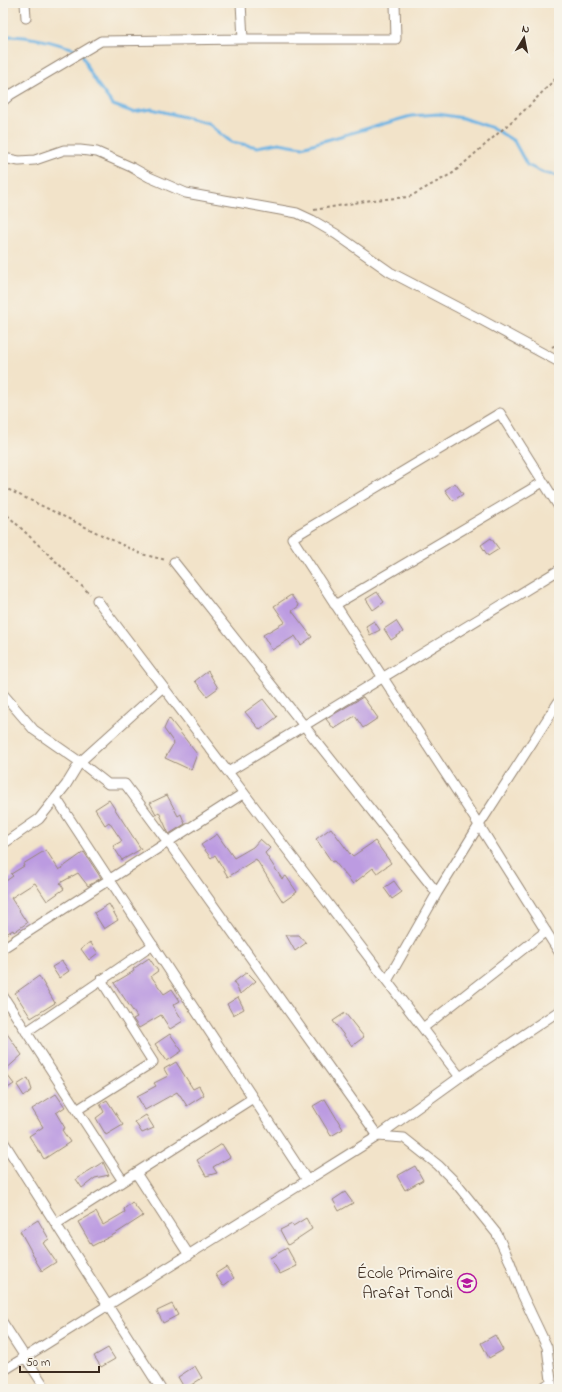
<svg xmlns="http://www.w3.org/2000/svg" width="562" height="1392" viewBox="0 0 562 1392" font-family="'Indie Flower',sans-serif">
<rect width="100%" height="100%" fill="#f7f3e8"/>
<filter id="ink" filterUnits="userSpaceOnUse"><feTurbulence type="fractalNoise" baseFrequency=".025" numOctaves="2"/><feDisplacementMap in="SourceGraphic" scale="8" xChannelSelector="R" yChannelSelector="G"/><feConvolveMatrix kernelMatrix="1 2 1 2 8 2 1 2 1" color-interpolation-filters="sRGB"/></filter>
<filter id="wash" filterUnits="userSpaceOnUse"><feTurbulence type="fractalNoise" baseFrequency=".012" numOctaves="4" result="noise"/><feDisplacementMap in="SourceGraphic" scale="16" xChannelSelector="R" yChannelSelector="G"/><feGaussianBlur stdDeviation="0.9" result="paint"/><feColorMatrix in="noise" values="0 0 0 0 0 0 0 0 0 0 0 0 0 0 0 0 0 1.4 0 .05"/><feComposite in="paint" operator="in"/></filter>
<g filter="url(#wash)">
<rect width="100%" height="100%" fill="#f2e3c9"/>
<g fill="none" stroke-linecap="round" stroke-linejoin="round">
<path stroke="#6db4e4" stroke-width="3" d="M3,36c27,-1 53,7 78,15l7,18 10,16 15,20 20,7 19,-3 56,14 23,19 27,5 21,-4 23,4 109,-31 27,-2 25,4 30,10 21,13 13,24 17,8 15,3"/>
</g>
<g id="blocks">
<path fill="#bc9be1" d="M455,483l8,11 -10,7 -8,-11z
M491,538l8,11 -11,7 -7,-11z
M377,592l7,10 -11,8 -7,-11z
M291,595l8,11 -7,5 20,26 -11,8 -6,-9 -23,14 -9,-15 22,-13 -11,-16z
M374,621l6,9 -10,5 -4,-9z
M396,621l7,11 -12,8 -7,-11z
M208,671l10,17 -11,8 -12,-15z
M363,697l15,21 -15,10 -8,-12 -21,13 -8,-10z
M263,699l14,18 -17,13 -15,-18z
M169,718l28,36 -6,16 -26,-12 9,-15 -10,-14z
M167,795l11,21 3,-2 4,10 -16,10 -10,-22 -3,2 -6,-11z
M109,800l32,49 -19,11 -9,-14 9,-5 -13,-19 -4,3 -10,-16z
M331,828l19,26v-1l3,3 22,-15 16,22 -14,10 -4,-5 -20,16 -19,-23 -2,1 -16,-23z
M217,834l17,24 19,-11 7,-8 10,9 -5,5 17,26 4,-3 11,16 -14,10 -27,-43 -28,18 -13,-22 -4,3 -10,-13z
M46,850l13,20 25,-18 17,26 -13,8 -10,-13 -18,10 4,6 -17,12 -12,-18 -2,1 -22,14 16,25 -13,9 -1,-2 -7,4 -3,-4v-47l10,-7 -2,-2 13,-8 -1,-2z
M394,881l8,11 -10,7 -8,-11z
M109,904l9,16 -14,9 -10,-16z
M286,935h13l7,8 -11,8z
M90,942l8,11 -9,7 -8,-11z
M149,958l9,13 -7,5 13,18 8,-5 8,12 -7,4 10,16 -13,8 -9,-14 -22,13 -6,-9 4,-2 -23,-34 20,-12 -1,-2z
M62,961l7,10 -10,7 -7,-11z
M247,972l9,9 -16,13 -6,-12z
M39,976l16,27 -24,15 -16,-25z
M238,997l6,12 -11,6 -6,-11z
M345,1013l19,24 -12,9 -19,-25z
M3,1028l19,27 -18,16 10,13 -11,7z
M170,1034l12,17 -15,10 -12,-17z
M176,1062l17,27 6,-3 5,9 -17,11 -7,-11h-1l-2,-3 -32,18 -8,-14 19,-10 -2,-3 14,-7 -4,-7z
M28,1078l4,12 -8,6 -7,-11z
M56,1094l9,13 -9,6 9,15 -3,2 8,12 -26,17 -15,-23 14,-9 -11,-18z
M325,1099l18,30 -12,7 -18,-30z
M107,1100l16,25 -17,10 -10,-17 8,-6 -4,-8z
M146,1115l8,13 -12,5 -7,-11z
M222,1144l8,13 -17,10 4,6 -11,3 -9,-16z
M103,1162l6,13 -14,3 -13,10 -6,-9z
M415,1166l8,14 -18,10 -8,-14z
M345,1192l8,11 -14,8 -6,-11z
M132,1202l11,14 -28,18 -23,12 -14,-24 18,-10 7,13 22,-13 -1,-3z
M306,1218l6,11 -24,16 -8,-15 12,-6 1,2z
M38,1220l11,19 -6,4 13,19 -14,9 -8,-13h1l-15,-27z
M287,1248l10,18 -17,8 -10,-16z
M226,1267l8,11 -11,8 -8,-12z
M172,1304l6,11 -15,8 -6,-12z
M495,1335l8,15 -14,8 -8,-15z
M108,1348l7,11 -14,8 -7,-11z
M195,1366l7,12 -17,11 -7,-12z"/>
</g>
</g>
<g filter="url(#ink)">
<use href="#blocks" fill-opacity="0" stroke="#968674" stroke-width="1"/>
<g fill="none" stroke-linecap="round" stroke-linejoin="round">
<defs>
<path id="minor" d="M25,3l1,15
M241,3l2,36
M3,101l7,-6 91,-54 142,-2h153l-1,-36
M3,158l16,3 16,-1 29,-10h16l17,2 34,15 18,10 37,16 111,20 15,7 24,14 54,38 86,45 83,45
M559,507l-59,-94 -208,125 187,287 80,127
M174,562l263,331
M97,600l363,477
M335,605l208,-123
M3,694l31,36 46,32 28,22h17l43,58 210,294 26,2 34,27 17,17 42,52 13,28 11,30 26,55 5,42
M228,772l331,-202
M56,798l251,382
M3,844l36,-25 27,-34 14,-23 83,-75
M3,948l241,-155
M387,981l50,-88 42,-68 80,-124
M3,996l120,185
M423,1028l123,-97
M26,1032l127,-87
M77,1110l76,-48 -52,-82
M3,1141l158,248
M136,1173l53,82
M56,1224l197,-126
M3,1323l43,66
M3,1371l375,-235 82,-59 99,-66
M541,1389l10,-7"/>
</defs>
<use href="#minor" stroke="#968674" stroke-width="11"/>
<path stroke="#968674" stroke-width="2" stroke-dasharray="3 3" stroke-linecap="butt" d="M314,210l58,-10 37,-3 44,-24 75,-66 31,-32
M552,347l7,-4
M3,487l138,67 25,6
M3,511l87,83"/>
<use href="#minor" stroke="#fff" stroke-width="9"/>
</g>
</g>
<defs>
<symbol id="school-ring" viewBox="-11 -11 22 22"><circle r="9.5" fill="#f7f3e8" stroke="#b5179e" stroke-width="1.5"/><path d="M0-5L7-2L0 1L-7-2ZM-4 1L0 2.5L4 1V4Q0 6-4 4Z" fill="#b5179e"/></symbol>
</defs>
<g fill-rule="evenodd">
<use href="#school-ring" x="456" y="1272" width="22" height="22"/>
</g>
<g text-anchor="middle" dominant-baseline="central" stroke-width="4" stroke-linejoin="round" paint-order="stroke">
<g font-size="17" fill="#3b2a1e" stroke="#f7f3e8" text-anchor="end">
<text x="453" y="1273">École Primaire<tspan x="453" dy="20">Arafat Tondi</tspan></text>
</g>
</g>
<rect width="562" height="1392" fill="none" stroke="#f7f3e8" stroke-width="16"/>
<g transform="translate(524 38) rotate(10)" stroke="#f7f3e8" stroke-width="3" paint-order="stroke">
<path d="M0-3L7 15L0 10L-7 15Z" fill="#3b2a1e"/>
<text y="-6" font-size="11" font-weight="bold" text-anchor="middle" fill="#3b2a1e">N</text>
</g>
<path d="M20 1366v6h79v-6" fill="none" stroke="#3b2a1e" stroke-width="2"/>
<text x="26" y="1366" font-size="12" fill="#3b2a1e" stroke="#f7f3e8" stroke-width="3" paint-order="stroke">50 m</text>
</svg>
